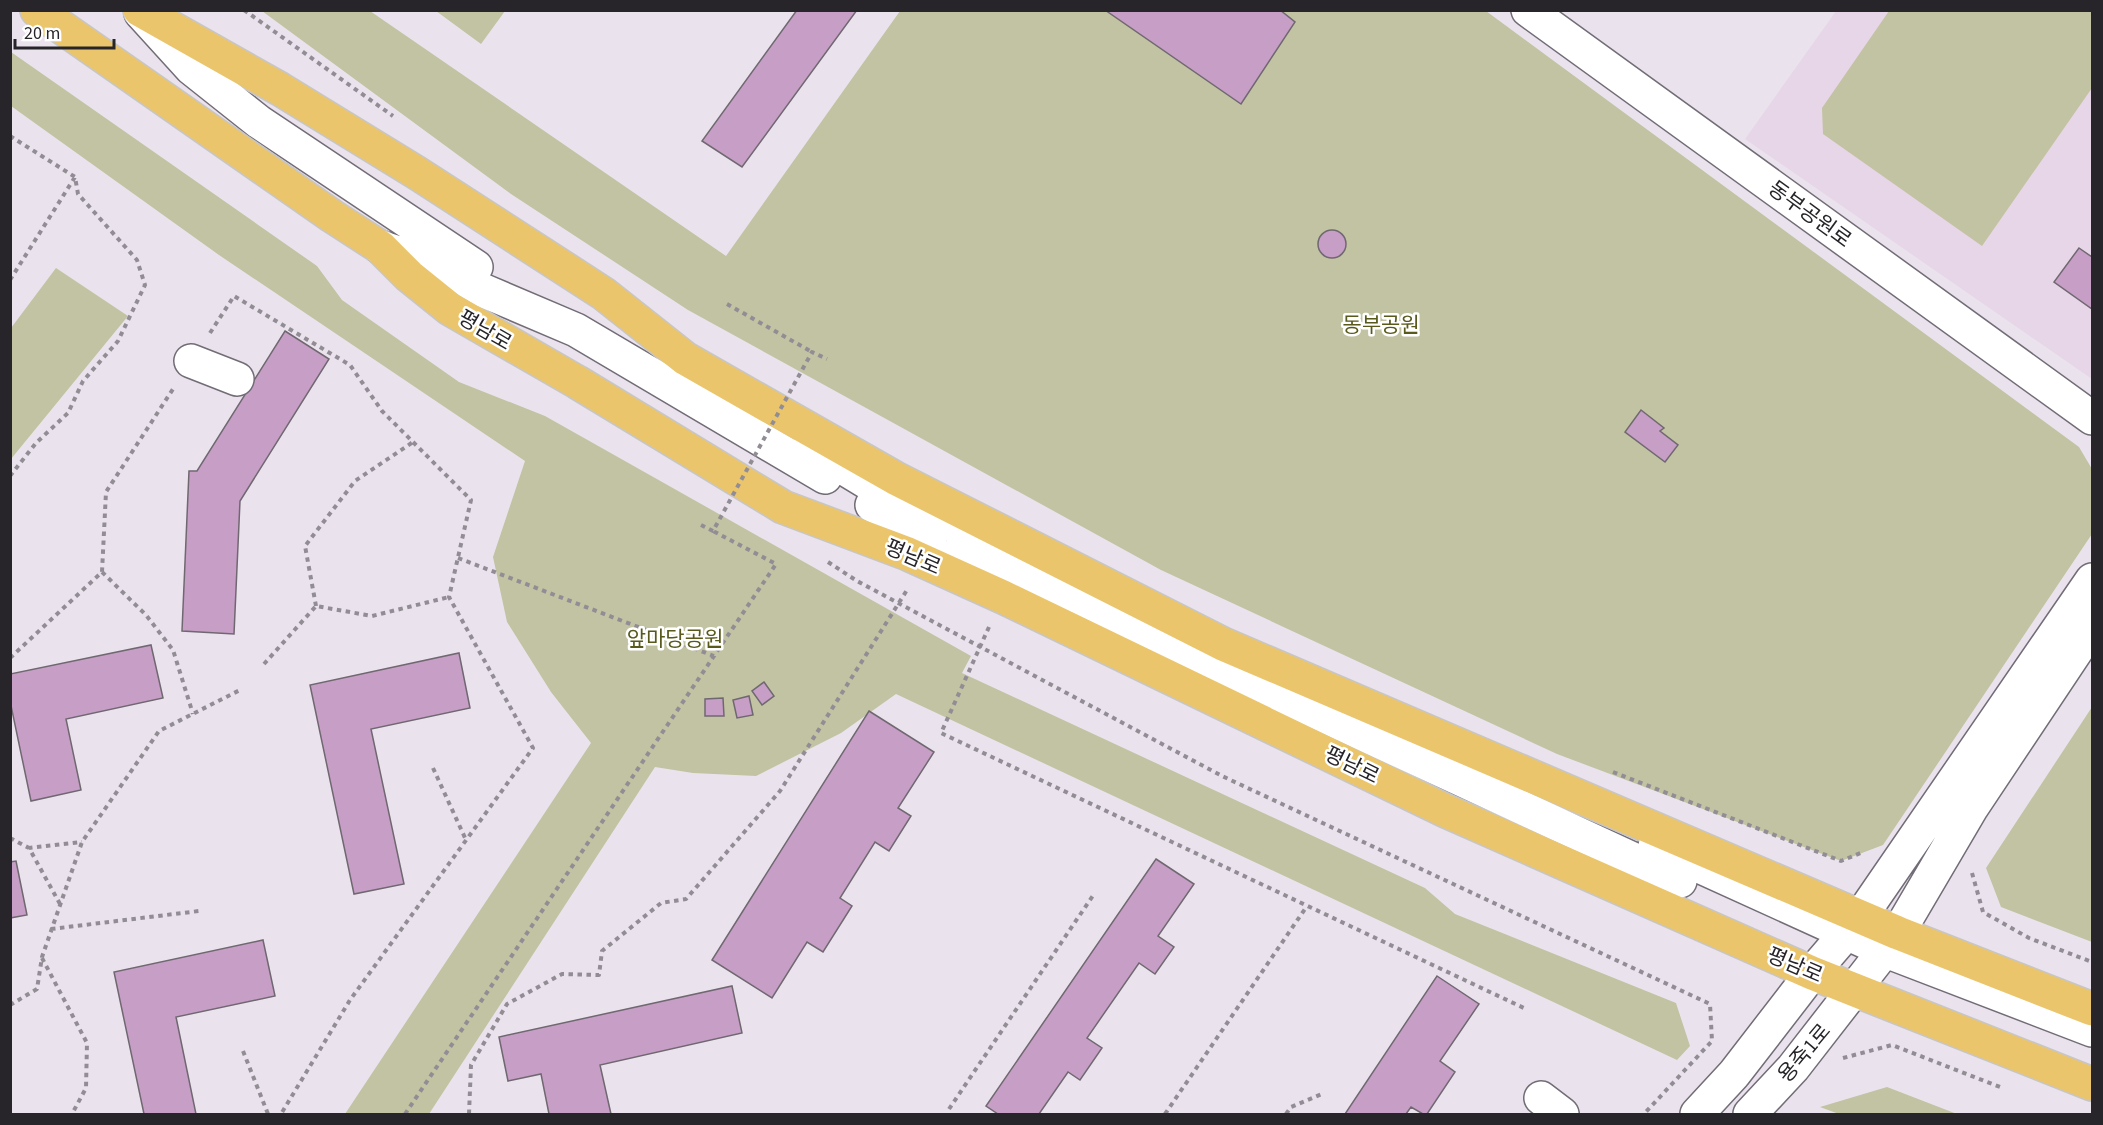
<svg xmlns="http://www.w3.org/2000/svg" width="2103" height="1125" viewBox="0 0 2103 1125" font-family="'Source Sans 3','Noto Sans KR',sans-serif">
<rect width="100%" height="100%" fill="#eae3ee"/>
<path fill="#e7d6e7" d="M1836,11h256v368l-347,-240z"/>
<path fill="#c1c3a2" d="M262,11h108l356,245 174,-245h586l593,436 13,22v65l-209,311 -42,16 -284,-107 -396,-184 -473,-260 -177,-116z
M436,11h69l-24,33z
M1889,11h203v77l-110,158 -159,-112 -1,-26z
M11,52l306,214 25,34 117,82 86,34 426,240 -9,17 463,215 30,26 221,89 14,43 -13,14 -781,-366 -55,39 -85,43 -63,-3 -38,-6 -226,347h-84l246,-371 -40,-51 -44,-70 -14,-65 32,-96 -306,-206 -208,-149z
M56,268l72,48 -117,143v-131z
M2092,707v235l-91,-35 -15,-39z
M1887,1087l70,27h-118l-19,-7z"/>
<path fill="#c69ec6" stroke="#706870" stroke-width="1.5" d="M797,10h60l-115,157 -40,-26z
M1105,10h175l15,12 -54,82z
M1318 244a14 14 0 1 1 28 0a14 14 0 1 1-28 0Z
M2079,248l13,9v52l-38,-27z
M285,331l44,28 -89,142 -6,133 -52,-3 7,-160h8z
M1641,410l23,18 -4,3 18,14 -13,17 -40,-30z
M151,645l12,53 -97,21 15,71 -50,11 -21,-100v-27z
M459,653l11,55 -99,21 33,155 -50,10 -44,-209z
M764,682l10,14 -12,9 -10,-14z
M749,696l4,19 -16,3 -4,-18z
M723,698l1,18h-19v-17z
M869,711l65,41 -36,56 13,8 -22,35 -14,-9 -35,56 12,8 -29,46 -16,-10 -35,56 -60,-38z
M1156,859l38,25 -36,52 16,11 -19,27 -16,-11 -52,75 15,10 -22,32 -12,-8 -29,42h-41l-12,-8z
M16,861l11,54 -17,3v-56z
M263,940l12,56 -99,21 20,97h-52l-30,-142z
M1437,976l42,28 -39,57 15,11 -28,42h-4l-12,-7 -5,7h-61z
M732,986l10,47 -142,32 11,49h-62l-8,-40 -33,7 -9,-44z"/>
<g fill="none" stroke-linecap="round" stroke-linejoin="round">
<defs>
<path id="minor" d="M1528,10l564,408
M141,13l50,55 68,54 217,145
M380,247l69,23 33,20 94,40 249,147
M191,361l46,18
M809,447l89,54 96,43
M872,505l15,8 70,58
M962,548l718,333
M1655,846l231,105 206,79
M1541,1098l21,16
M1697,1114l37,-40 78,-101 49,-57 231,-336
M1750,1114l43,-46 105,-135 74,-126 120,-180"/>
<path id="major" d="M37,10l295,206 48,31 29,29 41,33 127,73 206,125 125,47 95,43 443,214 366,162 280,111
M140,10l140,79 137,84 187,121 82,65 209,119 328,166 675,289 194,76"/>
</defs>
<use href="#minor" stroke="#726c76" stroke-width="36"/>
<use href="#major" stroke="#c7c6c7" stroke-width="36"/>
<path stroke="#928d95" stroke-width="4" stroke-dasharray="4.5 4.5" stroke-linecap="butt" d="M244,10l149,106
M10,136l65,41 3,17 59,66 8,25 -27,56 -35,40 -15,32 -32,30 -26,33
M10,280l65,-103
M727,304l85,48
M210,333l24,-37 116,69 32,46 89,89 -22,97 84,151 -183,252 -69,114
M458,558l256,98
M828,562l29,19 365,195 488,228 2,37 -68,73
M102,572l44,43 27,35 20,64
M316,606l-11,-60 50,-65 58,-39
M989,627l-48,106 585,276
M10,658l92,-86 4,-80 67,-103
M264,664l52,-58 56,10 77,-19
M433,768l33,72
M1613,772l228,89 22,-9
M10,838l19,10
M1972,873l11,39 46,26 63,24
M60,904l-31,-56 53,-6
M51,929l148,-18
M42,958l45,85 -1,45 -14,26
M10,1005l27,-16 5,-32 40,-115 77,-111 81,-41
M243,1051l25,63
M1843,1058l49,-13 108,42
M949,1109l145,-215
M405,1114l371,-550 -63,-33
M469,1114l2,-49 36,-61 55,-30 37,1 3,-24 59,-48 25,-4 94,-108 127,-201
M1165,1114l142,-208
M1286,1114l5,-7 33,-14"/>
<use href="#minor" stroke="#fff" stroke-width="33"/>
<use href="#major" stroke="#ebc56b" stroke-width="33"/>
<path stroke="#928d95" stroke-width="4" stroke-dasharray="4.5 4.5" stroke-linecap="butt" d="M701,525l12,6 99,-179 15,7"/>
</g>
<g text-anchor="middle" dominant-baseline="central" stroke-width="5" stroke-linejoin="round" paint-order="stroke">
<g font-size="21" fill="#272529" stroke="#fff">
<text transform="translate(1810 214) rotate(36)">동부공원로</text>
<text transform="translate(485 330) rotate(30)">평남로</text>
<text transform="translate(913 557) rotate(23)">평남로</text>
<text transform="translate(1352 765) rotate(26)">평남로</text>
<text transform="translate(1795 965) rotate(23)">평남로</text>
<text transform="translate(1804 1053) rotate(-50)">용죽1로</text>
</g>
<g font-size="21" fill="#58591b" stroke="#fff">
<text x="1381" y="325">동부공원</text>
<text x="675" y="639">앞마당공원</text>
</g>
</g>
<rect width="2103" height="1125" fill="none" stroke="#272529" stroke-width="24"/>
<path d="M15 39v9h99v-9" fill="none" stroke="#272529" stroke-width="3"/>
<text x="24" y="39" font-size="18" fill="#272529" stroke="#ffffff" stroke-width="4.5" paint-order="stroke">20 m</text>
</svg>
